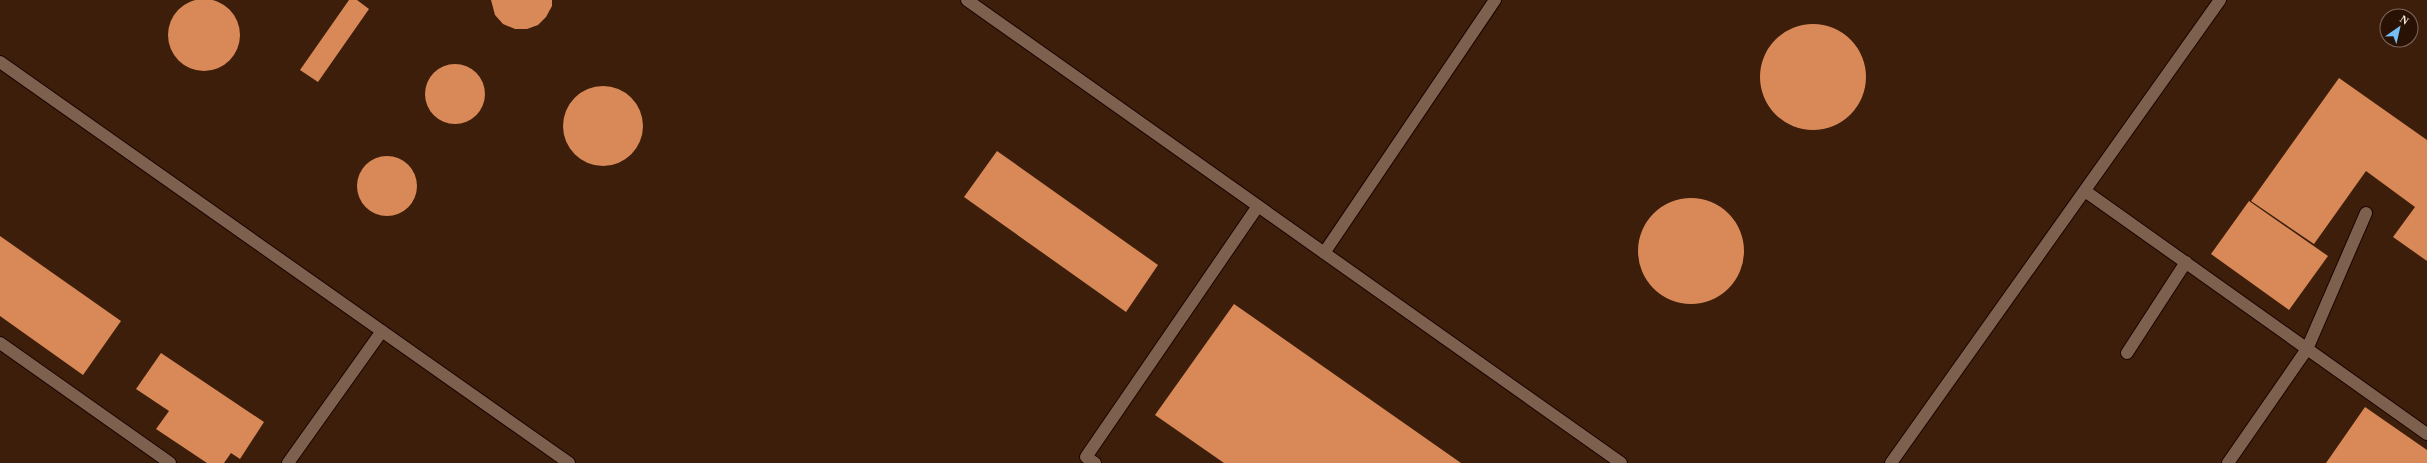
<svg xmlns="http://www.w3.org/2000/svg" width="2427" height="463" viewBox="0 0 2427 463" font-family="Georgia,serif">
<rect width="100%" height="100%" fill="#331a0a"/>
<path fill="#3d1e0a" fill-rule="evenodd" d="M0,0h2427v463h-2427zM2387,16h24v24h-24z"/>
<path fill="#d88957" d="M168 35a36 36 0 1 1 72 0a36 36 0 1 1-72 0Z
M349,0h8l12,9 -51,73 -18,-12z
M491,0h61v6l-6,11 -8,8 -11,4h-12l-12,-5 -8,-9z
M1760 77a53 53 0 1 1 106 0a53 53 0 1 1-106 0Z
M425 94a30 30 0 1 1 60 0a30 30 0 1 1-60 0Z
M2339,78l88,62v121l-34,-24 22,-30 -49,-36 -52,73 -63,-43z
M563 126a40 40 0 1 1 80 0a40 40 0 1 1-80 0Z
M997,151l161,114 -32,47 -162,-115z
M357 186a30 30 0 1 1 60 0a30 30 0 1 1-60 0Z
M1638 251a53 53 0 1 1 106 0a53 53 0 1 1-106 0Z
M2249,201l79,55 -39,54 -78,-56z
M0,236l121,85 -38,54 -83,-59z
M1234,304l227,159h-237l-69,-48z
M161,353l103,69 -24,37 -9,-6 -7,10h-17l-51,-34 13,-18 -33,-22z
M2365,407l62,43v13h-101z"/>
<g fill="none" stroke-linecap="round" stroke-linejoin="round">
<defs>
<path id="minor" d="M967,0l654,463
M0,62l569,401
M2085,191l342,243
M1324,253l171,-253
M0,343l170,120
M2127,353l59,-91
M288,463l94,-132
M1095,463l-9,-6 172,-251
M1891,463l329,-463
M2228,463l79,-114 59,-136"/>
</defs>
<use href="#minor" stroke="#1a0400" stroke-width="14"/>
<use href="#minor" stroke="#7d604e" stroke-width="12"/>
</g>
<g transform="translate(2399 28) rotate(34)"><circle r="19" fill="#291103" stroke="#7d675b"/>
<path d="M0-3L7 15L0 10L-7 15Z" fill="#74c0f6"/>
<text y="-6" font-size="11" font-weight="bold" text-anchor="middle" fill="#fae8de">N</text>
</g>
</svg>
